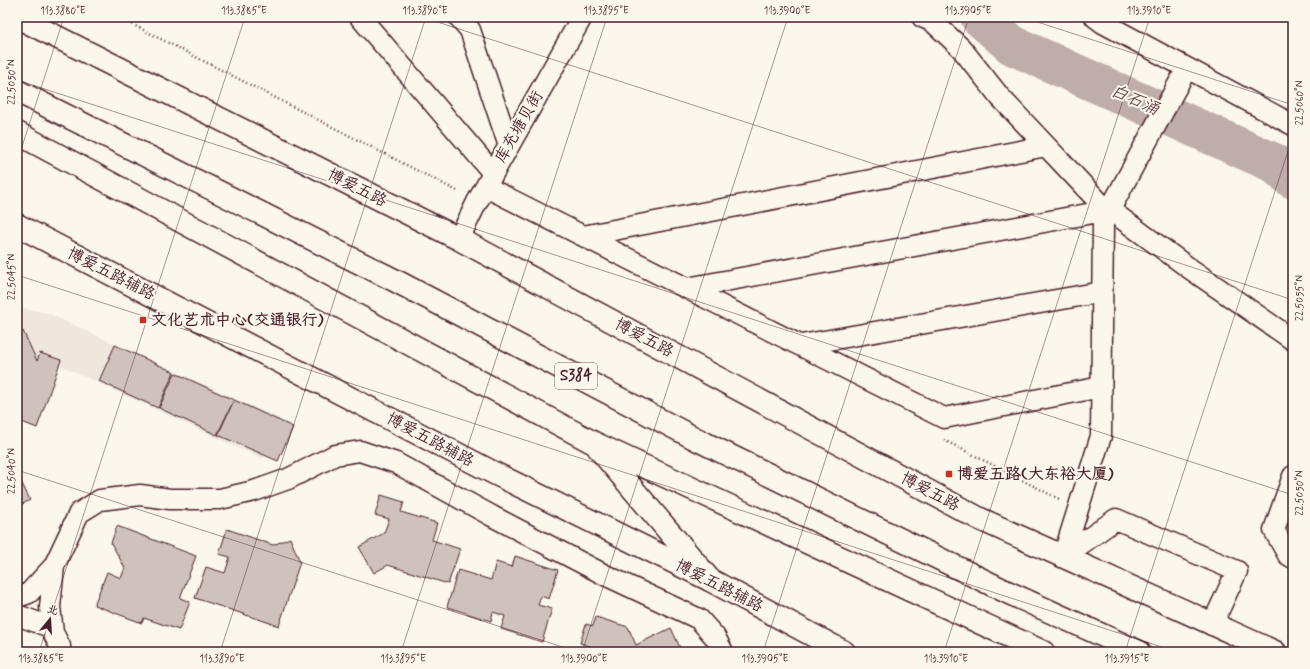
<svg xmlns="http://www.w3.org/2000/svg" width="1310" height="669" viewBox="0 0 1310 669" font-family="Mynerve,'LXGW WenKai TC',sans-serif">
<rect width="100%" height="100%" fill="#fbf7ec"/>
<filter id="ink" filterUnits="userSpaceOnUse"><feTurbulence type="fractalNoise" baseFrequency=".025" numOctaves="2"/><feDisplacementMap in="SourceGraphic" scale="8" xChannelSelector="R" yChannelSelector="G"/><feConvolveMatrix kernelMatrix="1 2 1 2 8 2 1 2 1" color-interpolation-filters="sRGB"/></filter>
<g filter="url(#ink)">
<path fill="#eee7de" d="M17,307l30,6 233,106 -18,40 -207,-96 -31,-5 -7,3z"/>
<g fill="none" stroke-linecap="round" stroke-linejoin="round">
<path stroke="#bfadaa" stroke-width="40" d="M980,17l32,28 262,118 19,16"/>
</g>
<path fill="#cfc2bc" stroke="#4a1f2b" d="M23,331l14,30 3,-8 21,7 -24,68 -20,-8 4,-10 -4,2v-78z
M115,345l59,27 -16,36 -59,-27z
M175,373l59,27 -17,35 -58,-27z
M234,400l59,27 -15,34 -60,-26z
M17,473l13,27 -13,7z
M381,495l23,7 -3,10 36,11 -5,17 28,9 -12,35 -60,-19 -14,8 -15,-26 25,-14 5,-14 -14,-4z
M117,526l79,30 -16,42 10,4 -11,28 -35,-12 -2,5 -48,-18 13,-33 14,6 4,-10 -14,-25z
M227,529l46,16 17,-7 10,24 -21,64 -84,-28 11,-31 19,6 5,-16 -11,-3z
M515,556l43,14 -9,29 -8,-3 -3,9 14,4 -10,33 -41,-13 4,-13 -12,-4 -2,9 -44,-14 11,-37 33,10 5,-18 16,5z
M596,617l32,10 8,18 35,-17 11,24h-83l-1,-3 -18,-6 6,-19 7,2z"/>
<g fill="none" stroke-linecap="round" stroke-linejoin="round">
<defs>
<path id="street" d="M360,17l133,156
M459,17l11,13 39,116
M922,17l11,5 28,26 39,49 99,105 90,66 104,72
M1095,17l8,6 190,102
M486,187l458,231 157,-31
M583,236l463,-90
M459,239l18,-37 105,-185
M687,288l422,-78
M801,345l301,-53
M1293,476l-19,54 14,25 5,3
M1063,557l38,-121 2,-214 84,-154
M1063,557l53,-38 121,52 -25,54
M54,566l25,-53 21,-13 40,-5 30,4h50l34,-8 34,-12 47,-24 25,-4 36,12 96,53 113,59 94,44 16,18 8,15
M17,597l12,-4 25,-27 -4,41 3,25
M17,615l33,12 10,19v6"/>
<path id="secondary" d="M17,17l442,222 521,280 295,133
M17,225l477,248 216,107 134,72"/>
<path id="highway" d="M17,91l379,190 302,159 309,152 132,60
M17,133l577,310 449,209
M599,449l111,131"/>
</defs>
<use href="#street" stroke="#4a1f2b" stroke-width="23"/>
<use href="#secondary" stroke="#4a1f2b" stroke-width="25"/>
<use href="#highway" stroke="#4a1f2b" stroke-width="25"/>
<path stroke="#4a1f2b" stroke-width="2.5" stroke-dasharray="1 3" stroke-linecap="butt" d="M118,17l341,175
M944,440l115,59"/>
<use href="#street" stroke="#fbf7ec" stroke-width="20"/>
<use href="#secondary" stroke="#fbf7ec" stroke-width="22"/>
<use href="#highway" stroke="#fbf7ec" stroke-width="22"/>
</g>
</g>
<path fill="none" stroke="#4a1f2b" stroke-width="1" stroke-opacity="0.45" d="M422,17l871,283M1022,17l271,88M17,80l1276,415M17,162l47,-145M17,275l1160,377M17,470l561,182M39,652l206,-635M220,652l206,-635M401,652l206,-635M582,652l206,-635M763,652l206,-635M944,652l206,-635M1125,652l168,-516"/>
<g fill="#c8321e" stroke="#fbf7ec" stroke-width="1.5">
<rect x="139" y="316" width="8" height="8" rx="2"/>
<rect x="945" y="470" width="8" height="8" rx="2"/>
</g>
<g text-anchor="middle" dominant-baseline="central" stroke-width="4" stroke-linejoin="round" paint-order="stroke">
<rect fill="#fbf7ec" stroke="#7f6065" stroke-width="1" x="555" y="363" width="42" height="26" rx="3"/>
<g font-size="15" font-weight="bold" fill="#4a1f2b">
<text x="576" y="376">S384</text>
</g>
<g font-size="16" fill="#4a1f2b" stroke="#fbf7ec">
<text transform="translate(519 127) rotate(-60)">库充塘贝街</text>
<text transform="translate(357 188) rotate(27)">博爱五路</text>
<text transform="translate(111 274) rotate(27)">博爱五路辅路</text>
<text transform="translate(644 338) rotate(28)">博爱五路</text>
<text transform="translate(430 440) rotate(28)">博爱五路辅路</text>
<text transform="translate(930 492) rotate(28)">博爱五路</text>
<text transform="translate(719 586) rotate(27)">博爱五路辅路</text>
</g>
<g font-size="16" font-weight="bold" fill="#4a1f2b" stroke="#fbf7ec" text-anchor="start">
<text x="151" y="320">文化艺术中心(交通银行)</text>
<text x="957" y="474">博爱五路(大东裕大厦)</text>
</g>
<g font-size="17" font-style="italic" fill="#6d4a51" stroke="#fbf7ec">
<text transform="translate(1135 100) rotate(24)">白石涌</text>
</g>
</g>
<rect width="1310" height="669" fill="none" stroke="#fbf7ec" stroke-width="44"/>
<g transform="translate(50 619) rotate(18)" stroke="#fbf7ec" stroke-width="3" paint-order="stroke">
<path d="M0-3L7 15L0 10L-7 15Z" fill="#4a1f2b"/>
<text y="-6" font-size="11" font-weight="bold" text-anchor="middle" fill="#4a1f2b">北</text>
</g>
<rect x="22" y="22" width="1266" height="625" fill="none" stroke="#4a1f2b" stroke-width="1.5"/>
<g font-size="10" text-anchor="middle" fill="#4a1f2b">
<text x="63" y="14">113.3880°E</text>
<text x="244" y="14">113.3885°E</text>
<text x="425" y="14">113.3890°E</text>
<text x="606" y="14">113.3895°E</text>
<text x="787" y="14">113.3900°E</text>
<text x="968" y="14">113.3905°E</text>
<text x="1149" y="14">113.3910°E</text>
<text transform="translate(11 82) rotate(-90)" y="4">22.5050°N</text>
<text transform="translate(1299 103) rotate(-90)" y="4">22.5060°N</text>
<text transform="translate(11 277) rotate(-90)" y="4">22.5045°N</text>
<text transform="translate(1299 298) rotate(-90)" y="4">22.5055°N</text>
<text transform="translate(11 471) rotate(-90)" y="4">22.5040°N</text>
<text transform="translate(1299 493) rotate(-90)" y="4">22.5050°N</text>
<text x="41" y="662">113.3885°E</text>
<text x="222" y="662">113.3890°E</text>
<text x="403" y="662">113.3895°E</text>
<text x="584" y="662">113.3900°E</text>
<text x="765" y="662">113.3905°E</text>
<text x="946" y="662">113.3910°E</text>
<text x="1127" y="662">113.3915°E</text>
</g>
</svg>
